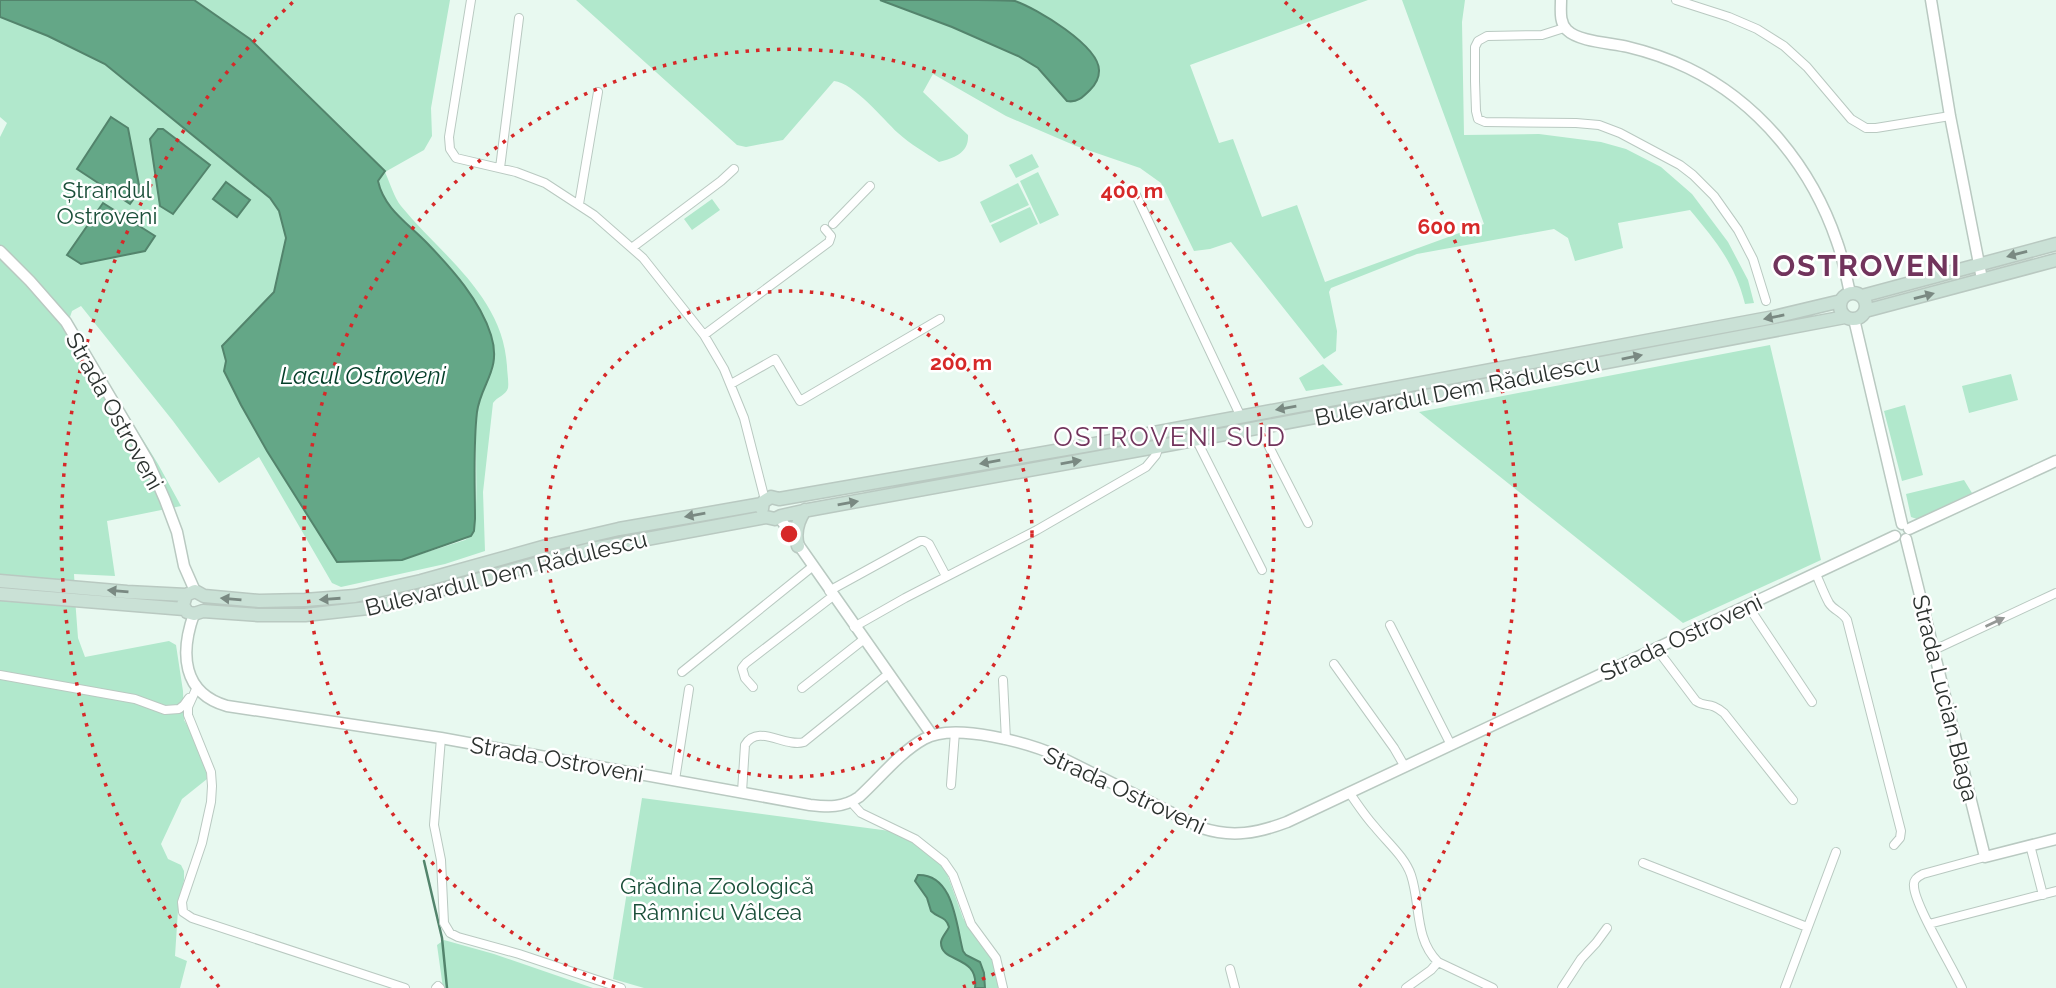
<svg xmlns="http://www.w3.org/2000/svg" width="2056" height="988" viewBox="0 0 2056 988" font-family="Raleway,sans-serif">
<rect width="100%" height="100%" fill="#e8f9f0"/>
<path fill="#b1e8cc" d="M194,0h256l-19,108 1,28 -8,14 -39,22c5,11 9,25 16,34 40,49 102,90 106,160 0,6 2,16 1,22 -2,7 -11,9 -15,15l-10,89 2,59 -40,13 -104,23 -9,-4 -73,-126 -40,26 -46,-62 -92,-115 -9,5 -3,9 89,144 23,42 -74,15 8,55 -41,-2 1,18 99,7v5l-99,-6 3,40 7,19 84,-16 7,4 7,46 1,29 9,15 13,34 1,10 -25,20 -21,45 7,15 13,6 3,6v9l-6,30 -3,46 12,5 -7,27h-180v-851l7,-14 -7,-6v-100l48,19 57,28 165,134 9,13 8,27 -13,54 -52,54 4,15 -2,10 17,34 26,46 135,109 63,-20 6,-4 3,-5c5,-39 0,-79 3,-118 2,-16 12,-30 15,-46 8,-39 -23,-76 -47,-103 -10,-11 -19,-22 -29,-32 -16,-16 -33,-28 -38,-51l6,-9 -134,-133z
M576,0h792l-178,65 29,78 14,-4 29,78 35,-12 28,77 159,-58 -82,-224h63l-3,22 2,113 75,-1 62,8 25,7 35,18 31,27 36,48 20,38 6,23 -9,1c-10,-40 -29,-63 -55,-94l-72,13 5,25 -48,13 -7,-23 -14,-9 -137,25 -86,34 -2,4 8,39 -1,20 -12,8 -93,-117 -21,7 -16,2 -33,-68 -21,-15 -64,-22 -70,-30 -73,-42 -10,18 45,43c1,18 -14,23 -29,27 -13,-9 -29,-18 -41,-29 -15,-14 -44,-50 -64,-52l-51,59 -37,7 -9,-2z
M1032,154l7,13 -23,11 -7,-13z
M1038,172l21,43 -19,9 -20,-43z
M1018,183l11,22 -39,18 -10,-21z
M712,199l8,11 -28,20 -8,-11z
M1030,207l8,17 -38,19 -9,-18z
M1770,345l51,215 -138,63 -264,-211z
M1323,364l20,21 -37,6 -7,-13z
M2011,374l7,26 -49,13 -7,-27z
M1905,405l18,70 -21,6 -18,-70z
M1964,480l8,13 -55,26 -6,-2 -5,-23z
M642,798l248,33 27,13 28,24 18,50 16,25 14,15 6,30h-355l-31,-9z
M444,940l50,14 99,34h-150l-6,-43z"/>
<path fill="#64a787" stroke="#53846c" stroke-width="2" d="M0,0h194l56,39 135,132 -7,10c6,28 31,43 49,62 25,26 53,57 64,92 11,35 -10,48 -14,77 -4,35 -2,72 -2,107l-1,12 -3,5 -69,24 -65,2 -70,-111 -26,-46 -17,-34 2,-10 -4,-15 52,-54 12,-54 -7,-27 -9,-13 -165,-134 -57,-28 -48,-19z
M880,0c32,0 65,0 97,0 11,0 27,0 38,1 21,7 85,45 84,70 0,8 -4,14 -9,19 -7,7 -13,13 -23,11l-29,-33 -20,-12 -66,-29z
M111,117l17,11 12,62 -10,14 -53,-35z
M158,129h5l47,36 -37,49 -13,-8 -10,-67z
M226,182l24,18 -13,17 -24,-18z
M103,203l52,33 -10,15 -64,13 -14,-9z
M918,875c36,-1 38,50 45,76l3,4 14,7 4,11 1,15h-10c4,-34 -35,-24 -34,-46 1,-6 6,-10 8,-15 -3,-11 -11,-9 -18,-16l-4,-13 -12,-17z"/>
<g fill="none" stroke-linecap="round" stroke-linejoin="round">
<path stroke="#53846c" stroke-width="2.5" d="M424,861l18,77 5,50"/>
<defs>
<path id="minor" d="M471,0l-22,137 1,12 6,9 60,14 29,11 49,32 49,43 61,77 20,34 20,49 21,82
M1676,0l53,17 28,12 27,17 23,21 44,52 15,9h10l74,-12
M1564,28l-22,7 -55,1 -9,5 -3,6v34l1,30 2,8 7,3 91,1 23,2 21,8 60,32 13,10 21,21 24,34 15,29 13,42
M500,168l19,-150
M1136,195l105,222
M579,204l19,-112
M833,224l37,-38
M633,247l88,-66 13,-12
M704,335l125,-93 2,-6 -6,-7
M731,384l44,-25 25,42 140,-82
M1259,427l49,96
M1196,439l66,131
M1816,574c4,9 8,20 13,29 5,8 13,8 18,17l54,211 -1,7 -6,7
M829,591l91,-50h4l5,3 17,32
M1748,606l64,96
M1390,625l61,120
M854,627l51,-29 132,-68 109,-63 10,-12 3,-9
M1656,648l40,53c10,7 14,0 28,12l69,87
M1934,650l122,-57
M1334,664l60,84 11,19
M682,672l130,-105
M0,675l135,24 30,11 14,-1 5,-4 5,-7
M1003,680l3,60
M197,687l-9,20v8l23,57 1,14 -1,16 -9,41 -20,59 1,10 9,6 213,70
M753,687l-8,-9 -3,-10 4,-5 87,-67
M802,688l61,-48
M441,738l-7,87 7,35 3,63 6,10 8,4 61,17 102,34
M675,780l14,-91
M951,785l4,-53
M742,792l3,-47c13,-22 40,3 59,-3l83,-67
M1349,792c8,12 16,24 26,35 12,15 30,30 36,48 10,30 3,63 27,87l55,26
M851,802l10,11 54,26 29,23 9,13 18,49 25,34 7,30
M2030,845l13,50
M1643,863l164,64
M1929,924l127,-33
M1230,969l5,19
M436,988l2,-2 2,2
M1406,988l25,-18 7,-8
M1562,988l19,-29 15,-16 11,-15
M1785,988l51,-136
M1962,988c-9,-20 -48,-84 -48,-102 -1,-6 3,-9 9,-12l62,-17"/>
<path id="tertiary" d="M1561,0c0,10 -2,22 6,30 12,12 45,13 61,17 21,5 41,12 60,21 71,34 124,100 149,174 6,16 9,34 13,51
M1931,0l19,116 32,163
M0,251l30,30 36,41 62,105 20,34 17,39 12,32 7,34 11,25
M1854,319l48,205
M779,517l153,218
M1909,529l147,-68
M1906,539l79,318 71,-18
M194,614c-14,39 -12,79 33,92l214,32 369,67c18,2 33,3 49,-8 21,-19 40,-44 65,-58 30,-17 106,4 136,18l142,71c30,10 56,5 85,-6l608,-286"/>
<path id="secondary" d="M1840 306a13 13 0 1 1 26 0a13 13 0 1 1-26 0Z
M1862,296l194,-52
M1865,311l191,-51
M762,504l-143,25 -69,16 -129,36 -66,15 -50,4 -46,1 -55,-5 -9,-5 -9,4 -3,10 4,7 7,2 9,-3 55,4h47l72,-8 210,-57 179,-33 9,2 6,-3 27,-6 364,-66 673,-127
M762,509l1,-7 8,-5 8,2 316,-55 679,-127 67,-16
M798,546c-4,-13 -1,-24 7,-36
M0,581l127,11 59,3
M0,594l184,15"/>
</defs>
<use href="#minor" stroke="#b9c9c1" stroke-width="10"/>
<use href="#tertiary" stroke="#b9c9c1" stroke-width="13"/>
<use href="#secondary" stroke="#b9c9c1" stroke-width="15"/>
<use href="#minor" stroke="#fff" stroke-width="8"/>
<use href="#tertiary" stroke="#fff" stroke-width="10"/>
<use href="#secondary" stroke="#cae1d6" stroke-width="12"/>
</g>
<defs><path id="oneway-solid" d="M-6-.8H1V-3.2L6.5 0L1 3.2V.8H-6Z" transform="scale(1.75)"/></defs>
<g fill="#7a8982">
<use href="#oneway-solid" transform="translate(2017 254) rotate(165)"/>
<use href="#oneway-solid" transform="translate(1924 296) rotate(-15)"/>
<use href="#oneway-solid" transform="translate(1774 317) rotate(169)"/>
<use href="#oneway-solid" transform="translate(1632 357) rotate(-11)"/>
<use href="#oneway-solid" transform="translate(1286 408) rotate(170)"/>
<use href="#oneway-solid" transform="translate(990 462) rotate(170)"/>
<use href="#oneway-solid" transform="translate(1071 462) rotate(-10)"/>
<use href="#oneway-solid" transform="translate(848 503) rotate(-10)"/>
<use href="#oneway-solid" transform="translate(695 515) rotate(170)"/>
<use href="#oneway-solid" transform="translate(118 591) rotate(-175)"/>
<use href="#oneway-solid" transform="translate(231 599) rotate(-175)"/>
<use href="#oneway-solid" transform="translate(330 599) rotate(176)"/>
</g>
<use fill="#959896" href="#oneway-solid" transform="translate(1995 622) rotate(-25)"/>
<g fill="none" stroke="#d62828" stroke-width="3.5" stroke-dasharray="3.5 7">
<circle cx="789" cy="534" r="243"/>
<path d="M615 987A485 485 0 1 1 963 987"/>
<path d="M219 987A728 728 0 0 1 293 2M1285 2A728 728 0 0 1 1359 987"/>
</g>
<g text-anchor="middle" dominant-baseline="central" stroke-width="5" stroke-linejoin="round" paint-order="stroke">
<g font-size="23" fill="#1a4f39" stroke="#fff">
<text x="107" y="189">Ștrandul<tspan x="107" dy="26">Ostroveni</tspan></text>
<text x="717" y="885">Grădina Zoologică<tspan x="717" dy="26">Râmnicu Vâlcea</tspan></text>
</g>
<g font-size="23" fill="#2b312e" stroke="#fff">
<text transform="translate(1457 390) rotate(-11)">Bulevardul Dem Rădulescu</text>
<text transform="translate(115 411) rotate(61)">Strada Ostroveni</text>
<text transform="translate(506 573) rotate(-14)">Bulevardul Dem Rădulescu</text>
<text transform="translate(1681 637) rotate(-25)">Strada Ostroveni</text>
<text transform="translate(1946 698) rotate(76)">Strada Lucian Blaga</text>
<text transform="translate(557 759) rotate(10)">Strada Ostroveni</text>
<text transform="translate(1125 790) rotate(25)">Strada Ostroveni</text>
</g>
<g font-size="24" font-style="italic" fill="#033d28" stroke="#fff">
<text x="363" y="375">Lacul Ostroveni</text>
</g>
<g font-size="26" letter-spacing="2" fill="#71345c" stroke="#fff">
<text x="1170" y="437">OSTROVENI SUD</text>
</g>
<g font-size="30" font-weight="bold" letter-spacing="2" fill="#71345c" stroke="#fff">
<text x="1867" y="265">OSTROVENI</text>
</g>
</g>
<circle cx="789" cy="534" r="10" fill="#d62828" stroke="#fff" stroke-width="3.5"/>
<g font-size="21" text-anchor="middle" font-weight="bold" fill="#d62828" stroke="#fff" stroke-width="5" stroke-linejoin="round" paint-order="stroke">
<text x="1132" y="198">400 m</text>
<text x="1449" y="234">600 m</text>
<text x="961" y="370">200 m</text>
</g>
</svg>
